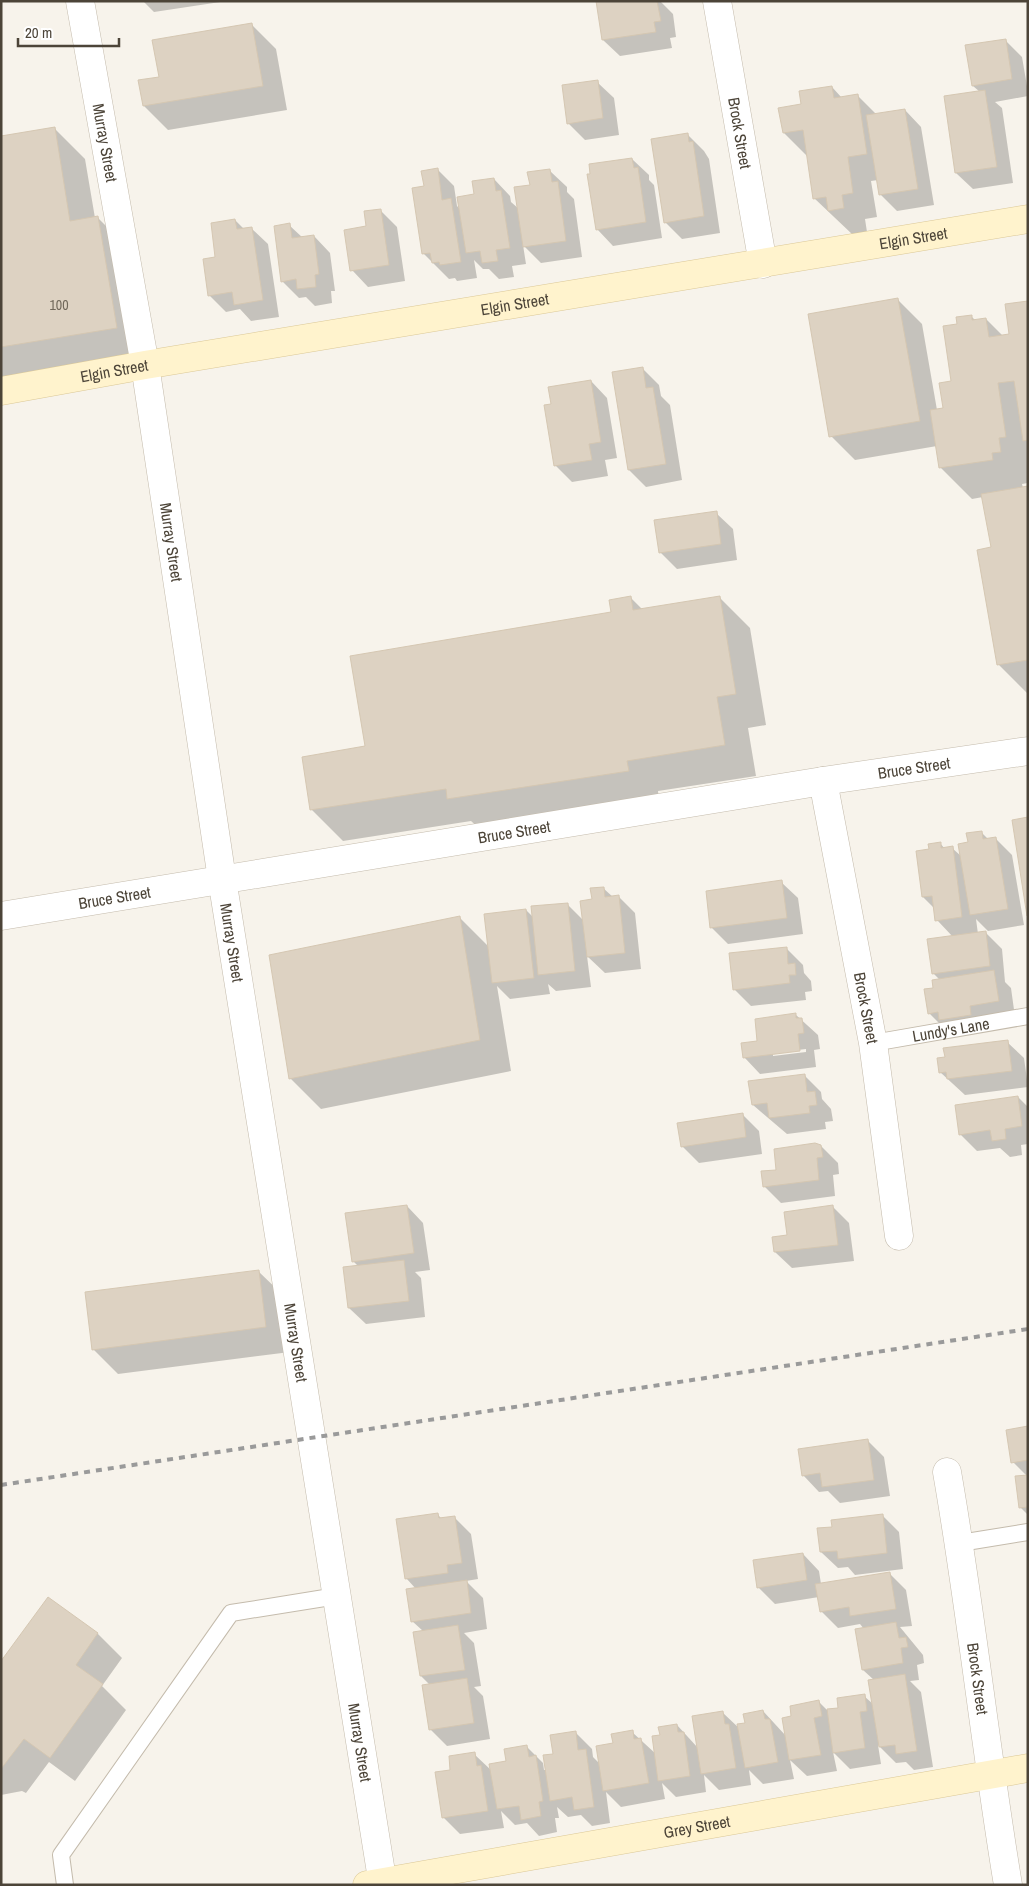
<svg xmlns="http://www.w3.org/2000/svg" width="1029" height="1886" viewBox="0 0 1029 1886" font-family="'Archivo Narrow',sans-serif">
<rect width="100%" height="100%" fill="#f7f3eb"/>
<path fill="#0003" fill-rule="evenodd" d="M143,1h84l-73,11z
M597,1h63l13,13 3,23 -6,1 2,10 -52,8 -17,-16z
M252,25l24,24 11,61 -119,20 -24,-24 16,-28z
M1005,40l17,17 6,35v4l-33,6 7,6 11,75 -40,6 -17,-16 24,-81 -7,-6z
M597,82l17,16 5,37 -34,5 -17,-17z
M832,87l10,11 15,-3 20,20 28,-5 16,17 13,78 -37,6 -17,-17 -2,-14 -7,1 6,36 -12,2 2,13 -14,3 -39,-37 -6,-41 -24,-24 18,-28z
M54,128l31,31 10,59h3l31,31 18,109 -146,25v-246z
M688,135l16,16 5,8 11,74 -38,6 -17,-17z
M632,159l17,16v5l5,5 8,53 -49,8 -16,-17z
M437,169l17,17 3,20 3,3 34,-30 16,17 1,6 8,7 12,-23 19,-15 17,16v5l7,7 8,58 -41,6 -18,-18 3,19 -14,2 2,11 -15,2 -10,-10h-6l-9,-9 3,18 -20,3 -2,-3 -6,1 -26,-26 2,-66z
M380,210l17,17 8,54 -37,6 -16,-17 15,-43z
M235,220l9,9 7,-1 17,16 11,73 -28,4 -11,-12 -14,3 -17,-17 8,-37z
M289,225l14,13 11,-2 16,17 5,38h-4l1,12 -17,3 -9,-9 -7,1 -17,-17z
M898,300l24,24 15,86 7,-1 9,-27 5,-57 13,-9 5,5 10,-2 17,17 8,-1 17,-33v181l-6,1 1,4 5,-1v207l-29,-29 -7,-117 -9,-51 -11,2 -31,-31 -4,-22 -82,14 -24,-24z
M642,368l17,17 2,11 9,9 12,75 -36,7 -17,-17 -16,-97z
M591,381l16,17 10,60 -12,2 3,16 -36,6 -17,-17 -3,-60z
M716,513l17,16 4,31 -60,9 -17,-17z
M719,597l31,31 16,97 -18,3 8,48 -98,15 1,10 -179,28 -9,-8 -128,20 -31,-31 -8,-52 63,-11 245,-133 19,-16 12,12z
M981,832l8,8 6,-2 17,17 12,70 -36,6 -12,-12 2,15 7,-2 17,17 3,33 6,6 4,29 -69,13 -17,-17 6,-24 5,-9 -7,-7 20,-36 -16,-17 -2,-11 -12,-12 8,-47 9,-7 5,6 7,-1 9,8 8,-13z
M781,882l17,16 5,36 -75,10 -17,-17z
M603,888l10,9 5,-1 17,17 6,56 -36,4 -18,-17 4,31 -35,4 -8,-7 2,10 -40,5 -13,-13 14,85 -190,38 -31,-31 170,-160 29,29 37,-37 8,8 33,-14 17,17z
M786,948l17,17 1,8 7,8 1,10 -7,1 1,8 -55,6 -17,-17z
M796,1015l22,20 2,14 -6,1 2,17 -56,7 -16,-17 14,-15zM806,1049v3l-33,4v-3z
M1007,1042l17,16 4,29 -63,8 -25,-23z
M804,1075l17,17 1,7 9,10 2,12 -8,1 1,7 -39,5 -34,-29z
M1018,1097l10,10v37l-7,1 1,10 -12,2 -10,-9 -23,3 -17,-17z
M743,1115l16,16 3,23 -63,9 -17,-17z
M821,1146l17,17 1,11 -6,1 2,21 -54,7 -17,-17 14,-15z
M407,1206l16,17 7,47 -15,2 6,6 4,39 -59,7 -17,-16 9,-42 -4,-4z
M833,1207l16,16 5,38 -62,7 -17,-16 14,-16z
M258,1271l25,24 7,57 -172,22 -25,-25z
M1028,1427v88l-8,-8 7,-31 -14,-14z
M868,1441l16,16 6,39 -50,7 -12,-12 -9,1 -16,-17z
M437,1514l5,5 12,-2 17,17 7,45 -12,2 17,17 4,31 -23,4 10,10 7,43 -7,1 9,9 7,43 -43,7 -17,-17v-44l-9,-9 2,-45 -11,-10 4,-32 -10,-11z
M882,1515l17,17 4,37 -48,6 -7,-8 -10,1 -17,-16 12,-24z
M803,1554l16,17 2,13 69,-10 16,16 6,36 -12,1 23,28 1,8 -7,2 2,15 -9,1 11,11 12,75 -19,3 -8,-8 -10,1 -18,-18 3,19 -31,5 -17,-17 4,19 -30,5 -17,-16 4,19 -31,5 -14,-14 2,15 -32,5 -15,-15 2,17 -30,5 -14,-14 3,16 -44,8 -15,-15 4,31 -18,3 -11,-11 -13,2 -11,-10 2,11h-4l2,14 -18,4 -12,-13 -12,2 -14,-14 3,17 -44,6 -17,-17 9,-46 22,-17 18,17 34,-25 17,17 1,7h3l7,-15 21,-23 17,17 1,8 7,7 14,-20 18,-12 24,22 5,-18 16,-11 21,23 24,-36 18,17 23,-18 23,25 7,-19 26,-15 8,8 12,-1 25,-13 9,8 1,-24 -11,-10 1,-41 -4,-5 -22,4 -17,-17 -2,-14 -44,7 -17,-17z
M48,1598l50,36 24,24 -20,28 24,24 -51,71 -26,-19 -23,31 -4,-2 -21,4v-131z"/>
<path fill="#ddd2c2" stroke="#d5c7b2" d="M596,1h61l4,20 -7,1 2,10 -54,8z
M252,23l11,63 -120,20 -5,-26 21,-3 -7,-37z
M1006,39l6,40 -40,7 -7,-41z
M598,80l5,38 -36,6 -5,-39z
M832,86l2,12 24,-4 9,60 -19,3 5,36 -11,2 2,13 -16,3 -2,-14 -13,2 -10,-69 -20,3 -5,-25 23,-4 -2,-13z
M985,90l12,77 -42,6 -11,-77z
M905,109l13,80 -39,6 -13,-80z
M55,127l15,94 28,-5 19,112 -116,19v-211z
M688,133l1,9 4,-1 11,75 -40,7 -13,-84z
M632,158l2,10 4,-1 8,55 -50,8 -9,-56h3l-1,-10z
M438,168l4,32 9,-2 10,64 -21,3 -1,-3 -7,1 -2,-10 -8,1 -10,-66 12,-2 -3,-15z
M550,169l2,13 6,-1 8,60 -43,6 -9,-60 16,-2 -3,-13z
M494,178l2,13 5,-1 9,58 -14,2 2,11 -16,2 -2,-12 -14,2 -9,-56 17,-3 -2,-13z
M381,209l8,56 -39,6 -6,-41 22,-4 -2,-15z
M235,219l2,10 15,-2 11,73 -29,5 -2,-13 -24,4 -5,-37 12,-2 -4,-34z
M290,223l2,15 22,-3 5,39 -4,1 1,12 -19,2 -1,-10 -15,3 -7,-56z
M898,298l22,123 -91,16 -21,-123z
M1028,301v139l-5,1 -9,-60 -16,2 8,54 -7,1 2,14 -9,1 1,7 -54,8 -9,-58 13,-2 -4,-25 12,-2 -8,-55 14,-2 -1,-7 16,-2v5l14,-2 3,19 20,-3 -4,-30z
M643,367l3,21 7,-1 13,77 -38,6 -16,-98z
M591,380l10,62 -12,2 3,16 -38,6 -10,-61 7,-1 -3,-17z
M1028,486v174l-31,5 -20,-115 14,-3 -10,-53z
M717,511l4,33 -62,9 -5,-33z
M631,596l2,14 87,-14 16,98 -19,3 8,48 -98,16 2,10 -182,28 -1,-10 -136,21 -8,-53 63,-11 -15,-90 261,-44 -2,-12z
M1028,817v99h-1l-15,-96z
M982,831l1,8 13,-2 12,72 -38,6 -12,-71 10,-2 -2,-9z
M941,842v6l12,-2 9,71 -27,4 -3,-25 -10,1 -6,-46 13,-2 -1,-5z
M782,880l5,38 -77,10 -4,-37z
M604,887l1,10 14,-2 6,58 -38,4 -7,-56 12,-2 -2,-11z
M568,903l7,68 -37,4 -7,-69z
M526,909l8,69 -42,5 -8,-69z
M460,916l20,124 -191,39 -20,-124z
M986,931l4,35 -58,8 -5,-35z
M787,947l1,17 7,-1 1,12h-7l1,8 -57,7 -4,-37z
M994,970l5,31 -29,5 1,9 -32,5 -1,-8 -10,2 -4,-25 9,-1 -1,-8z
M796,1013v5h6l2,15 -6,1 2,17 -57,7 -2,-15 16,-2 -2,-22z
M1008,1040l4,31 -65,8 -1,-7 -7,1 -2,-15 8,-1 -2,-9z
M805,1074l2,18 8,-1 2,14 -8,1 1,7 -41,5 -2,-15 -15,2 -4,-24z
M1018,1096l4,30 -17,3 1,10 -14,2 -2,-11 -31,5 -4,-30z
M743,1113l3,24 -65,10 -4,-24z
M815,1143l6,2 2,12 -6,1 2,22 -56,7 -2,-16 15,-1 -2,-21z
M407,1205l7,48 -62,9 -7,-49z
M833,1205l5,40 -64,7 -2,-15 15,-2 -3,-23z
M404,1260l5,41 -61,7 -5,-41z
M259,1270l7,57 -174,23 -7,-58z
M1028,1426v34l-17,3 -5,-33z
M868,1439l6,41 -52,7 -2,-14 -18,3 -4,-27z
M1028,1475v32l-9,1 -4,-32z
M438,1513l1,5 16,-2 7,47 -15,2 1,8 -43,6 -9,-60z
M883,1514l4,39 -49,6 -1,-8 -17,1 -3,-24 15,-1 -1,-7z
M803,1553l4,27 -50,8 -4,-28z
M890,1572l6,37 -46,7 -1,-9 -29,5 -5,-28z
M467,1580l4,33 -60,9 -5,-33z
M48,1597l50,36 -22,32 27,19 -53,74 -26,-19 -23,30v-108z
M896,1622l3,16 7,-1 2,10 -7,1 2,15 -41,7 -7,-41z
M458,1625l7,45 -45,6 -7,-44z
M905,1674l12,77 -21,3 -1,-9 -16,2 -11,-67z
M467,1678l7,45 -45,7 -7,-45z
M865,1694l2,17 -7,1 5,36 -32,5 -6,-44 11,-1 -1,-10z
M819,1700l3,16 -8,2 7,37 -32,5 -7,-42 9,-2 -1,-10z
M763,1710l2,9h5l8,43 -33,6 -8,-44 8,-1 -2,-9z
M723,1711l2,13h4l7,44 -35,6 -9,-58z
M677,1724l1,8h6l6,44 -32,5 -6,-45 8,-1 -2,-8z
M633,1730l1,9 7,-1 8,45 -46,8 -7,-45 17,-3 -2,-9z
M576,1731l2,19 8,-1 8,58 -20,3 -2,-13 -22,4 -7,-46 10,-1 -3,-19z
M527,1745l2,12 7,-2 7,46 -4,1 2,14 -20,4 -2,-14 -22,3 -8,-45 17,-3 -2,-12z
M475,1752l2,14 4,-1 7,46 -46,7 -7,-46 15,-2 -1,-14z"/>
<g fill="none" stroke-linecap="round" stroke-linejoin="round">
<defs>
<g id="lane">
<path id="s1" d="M873,1043l155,-27"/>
<path d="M960,1543l68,-11"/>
<path d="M65,1885l-4,-30 170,-242 106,-17"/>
</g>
<g id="street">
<path id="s2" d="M80,1l65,364 77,514 161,1006"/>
<path id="s3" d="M717,1l46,263"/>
<path id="s4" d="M823,781l50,262 26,193"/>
<path id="s5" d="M1,916l822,-135 205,-30"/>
<path id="s6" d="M947,1472c24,137 38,275 61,413"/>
</g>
<g id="secondary">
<path id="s7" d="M1,391l144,-26 883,-146"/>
<path id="s8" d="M367,1885l661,-117"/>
</g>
</defs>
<use href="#lane" stroke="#c4bbac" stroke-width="18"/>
<use href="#street" stroke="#c4bbac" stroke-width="29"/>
<use href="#secondary" stroke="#dbc897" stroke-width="29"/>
<use href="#lane" stroke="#fff" stroke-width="16"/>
<use href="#street" stroke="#fff" stroke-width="28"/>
<use href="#secondary" stroke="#fff3cd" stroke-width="28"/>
<path stroke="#9a9a9a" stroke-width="4" stroke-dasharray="6 6" stroke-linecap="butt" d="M1,1485l1027,-156"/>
</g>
<g text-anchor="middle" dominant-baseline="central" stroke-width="4.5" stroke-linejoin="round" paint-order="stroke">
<g font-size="14" fill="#70685a">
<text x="59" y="305">100</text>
</g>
<g font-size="16" fill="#4c4438" stroke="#fff">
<text stroke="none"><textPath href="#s3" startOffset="134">Brock Street</textPath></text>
<text stroke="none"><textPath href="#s2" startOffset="144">Murray Street</textPath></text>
<text stroke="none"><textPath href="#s7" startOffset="925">Elgin Street</textPath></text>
<text stroke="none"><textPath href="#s7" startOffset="521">Elgin Street</textPath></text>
<text stroke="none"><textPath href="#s7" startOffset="115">Elgin Street</textPath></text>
<text stroke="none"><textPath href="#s2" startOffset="549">Murray Street</textPath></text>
<text stroke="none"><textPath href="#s5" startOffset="925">Bruce Street</textPath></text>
<text stroke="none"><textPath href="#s5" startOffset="520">Bruce Street</textPath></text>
<text stroke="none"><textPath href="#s5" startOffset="115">Bruce Street</textPath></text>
<text stroke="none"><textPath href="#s2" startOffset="954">Murray Street</textPath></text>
<text stroke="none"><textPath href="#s4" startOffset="231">Brock Street</textPath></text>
<text stroke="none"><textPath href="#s1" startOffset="79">Lundy's Lane</textPath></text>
<text stroke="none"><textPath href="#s2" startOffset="1359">Murray Street</textPath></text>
<text stroke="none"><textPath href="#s6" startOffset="209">Brock Street</textPath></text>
<text stroke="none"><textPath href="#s2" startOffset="1764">Murray Street</textPath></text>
<text stroke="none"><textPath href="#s8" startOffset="335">Grey Street</textPath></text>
</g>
</g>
<rect width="1029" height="1886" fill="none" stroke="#4c4438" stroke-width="5"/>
<path d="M18 38v8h101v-8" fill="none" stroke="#4c4438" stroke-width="2.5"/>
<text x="25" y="38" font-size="15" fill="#4c4438" stroke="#ffffff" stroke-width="4" paint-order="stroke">20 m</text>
</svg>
